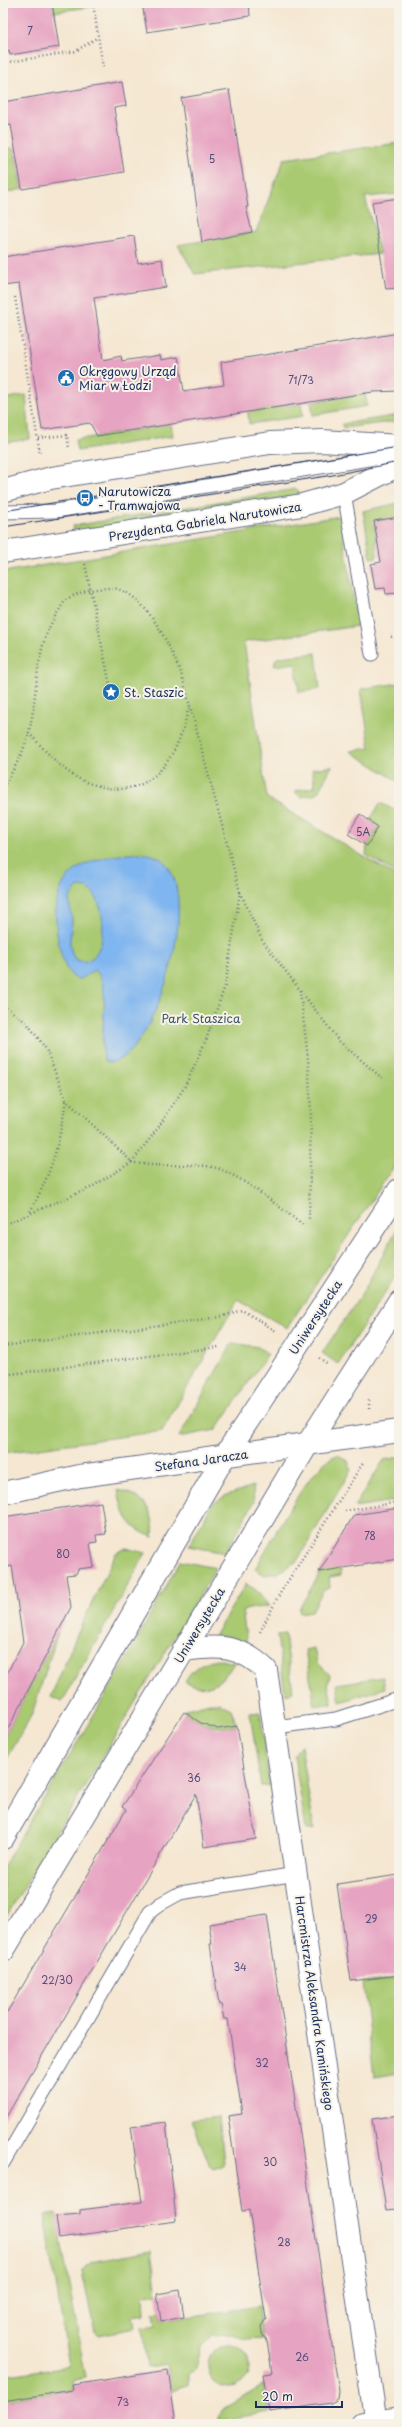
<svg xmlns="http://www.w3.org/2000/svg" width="402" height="2427" viewBox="0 0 402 2427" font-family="'Playpen Sans',sans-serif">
<rect width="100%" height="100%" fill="#f7f3e8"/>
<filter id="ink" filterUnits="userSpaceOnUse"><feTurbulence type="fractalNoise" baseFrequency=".025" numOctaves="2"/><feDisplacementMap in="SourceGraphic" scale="8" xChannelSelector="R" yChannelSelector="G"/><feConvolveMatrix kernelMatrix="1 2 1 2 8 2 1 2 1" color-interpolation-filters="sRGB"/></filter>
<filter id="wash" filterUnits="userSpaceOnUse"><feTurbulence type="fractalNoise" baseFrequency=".012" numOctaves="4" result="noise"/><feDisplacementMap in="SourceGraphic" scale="16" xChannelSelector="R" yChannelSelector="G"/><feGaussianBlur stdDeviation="0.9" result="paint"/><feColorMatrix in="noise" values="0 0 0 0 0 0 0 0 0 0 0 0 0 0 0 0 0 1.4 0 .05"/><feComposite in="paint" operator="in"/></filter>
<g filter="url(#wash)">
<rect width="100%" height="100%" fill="#f5e7d1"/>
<path fill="#aaca72" stroke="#627c68" d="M52,3h38v4l-37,5z
M399,143v51l-34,3 15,57 -185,20 -17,-29 78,-13 28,-73z
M12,148l3,5 7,36 -19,5v-45z
M365,393l2,13 -54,9 -2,-13z
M26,395l4,44 -27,4v-44z
M301,403l2,13 -54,8 -1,-12z
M399,415v6l-56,7 -1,-4z
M171,424l2,12 -96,15 -2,-11z
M296,489l3,2v4l-224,39 -2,-8z
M399,503v14l-24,4 2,36 -6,1 -8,-47z
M340,516l18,110 -114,16 23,156 132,80v281l-112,169 -49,-28 -76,131 -159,22v-881z
M316,653l4,36 -21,3 -4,-29 -21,3 2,-7 4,-2z
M399,683v99l-49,-31 20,-3 -9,-59z
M332,766l-15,28 -16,3 -7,-6 21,-4 -3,-18z
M380,803l19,9v63l-33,-20 1,-9 11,-19 -8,-7z
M399,1225v46l-61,93 -16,-11 41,-61z
M232,1343l26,4 10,7 -52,76 -37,7z
M338,1455l10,6 3,9 -54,91 -19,12 -13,2 -10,-6c15,-25 56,-108 83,-114z
M399,1457v43l-45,7 30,-47z
M253,1486l1,16 -29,51 -36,-7 23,-42 15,-9z
M118,1490c25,5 38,21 35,47 -25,-9 -30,-22 -35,-47z
M126,1548l20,5 -84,149 -11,-5 26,-63 39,-81z
M329,1557l8,12h4v6l-12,2 1,11 -7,2 -11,21 -12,2 -1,-4z
M180,1561l36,7 -213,354v-55l114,-191z
M246,1584l10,6 13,16 -27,4 5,34 -19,-7 -14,-1z
M58,1632l-26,82 -29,52v-27z
M285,1634l8,58 -8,2 -8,-59z
M314,1648l3,14 13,13 -2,9 4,19 -17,3 -10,-56z
M217,1659l17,4c-12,20 -27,31 -49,18 8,-13 16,-19 32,-22z
M383,1677l2,11 -45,14 -3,-18z
M210,1703h9l12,6 6,17c-26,3 -32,0 -53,-14l2,-3z
M260,1712l10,73 -9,1 -11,-73z
M301,1745l13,84 -8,1 -12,-74z
M399,1978v95l-25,4 -11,-94z
M219,2117l5,45 -2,4 -9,3 -3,-3 -18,-46z
M56,2213l30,165 -15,2 2,10 -70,11v-25l66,-10 -24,-151z
M151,2251l6,43 -14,1 1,20 -11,2 2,11 -37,7 -3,-3 -13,-60 9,-10z
M259,2306l3,33 -16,1 -13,-6 -20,1 -12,12 -5,22 -7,5v12l-18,5 -4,-26 -20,3 -5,-40 13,-2 -2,-13 7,-1 1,9z
M208 2366a21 21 0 1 1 42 0a21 21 0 1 1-42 0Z
M264,2385l5,27 -52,9 4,-11z"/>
<path fill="#80b6ef" stroke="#4e72a6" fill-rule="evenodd" d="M141,853c7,1 14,2 20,6 48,37 -14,218 -56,202 -9,-22 10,-78 -11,-91l-13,9h-4c-12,-6 -15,-22 -18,-34 -14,-70 18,-88 82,-92zM78,887l10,1c24,17 18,86 -13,71 -8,-12 -4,-25 -3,-38 0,-8 -3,-15 -3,-23z"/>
<g id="blocks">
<path fill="#e7a4c2" d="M3,3h49l7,44 -49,8 -1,-4 -6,1z
M142,3h107l1,13 -103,16z
M122,82l4,24 -12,2 10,64 -102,17 -11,-64 -8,1v-24z
M229,90l19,117h-2l6,25 -50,10 -21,-144z
M399,198v90l-13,1 -14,-87z
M134,236l4,27 24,-4 4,28 -72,11 9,62 18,-4 1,5 38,-6 1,5 17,-3 6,34 40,-6 -3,-23 178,-29v58l-26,1 -276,44 -7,-13 -48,7 -23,-146 -16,2v-29z
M399,517v76l-13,1 -1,-6 -10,1 -4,-25 10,-2 -7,-41z
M360,814l18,13 -11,19 -19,-12z
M101,1502l5,32 -10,1 1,7 -7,1 4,24 -16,2 -2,5 -10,1 5,32 -68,132v-58l20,-39 -11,-76 -9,2v-51z
M399,1508v51l-80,13 35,-57z
M184,1712l17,11 17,6 19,-3 19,113 -52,8 -8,-53 -193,328v-103l123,-209 -4,-3z
M399,1875v100l-48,6 -14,-97z
M267,1915l72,476 -1,8 -7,4 -62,9 -6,-38 9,-1 -5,-33 -5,-6 -1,-8 5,-7 -17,-109 -7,1 -14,-95 14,-2 -14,-95h-4l-3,-15 -2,1 -9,-61h2l-3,-20z
M399,2115v94l-13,1 -14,-91z
M166,2122l10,99 -117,17 -3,-22 24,-2v-4l62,-8 -11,-75z
M180,2290l4,27 -23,4 -4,-27z
M168,2370l8,54h-173v-23l70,-11 -1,-5z"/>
</g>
</g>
<g filter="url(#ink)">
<use href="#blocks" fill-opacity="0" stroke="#676f86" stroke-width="1"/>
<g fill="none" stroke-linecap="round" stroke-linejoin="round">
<defs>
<path id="service" d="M344,493l28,161
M3,512l53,-1 343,-57
M275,1727l61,-8 63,-20
M3,2163l147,-251 10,-8 20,-11 116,-19"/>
<path id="minor" d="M185,1650c34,-5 55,-5 81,20l110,754"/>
<path id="tertiary" d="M3,491l48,-13 219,-35 52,-2 77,5
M3,552l299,-47 42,-12 55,-28
M3,1493l77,-17 319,-45
M362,2424l37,-6"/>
<path id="secondary" d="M3,1838l221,-381 175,-267
M3,1951l304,-506 92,-144"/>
</defs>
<use href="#service" stroke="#676f86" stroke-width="15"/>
<use href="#minor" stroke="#676f86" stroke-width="24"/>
<use href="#tertiary" stroke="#676f86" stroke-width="24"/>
<use href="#secondary" stroke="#676f86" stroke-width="24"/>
<path stroke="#676f86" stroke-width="2.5" stroke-dasharray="1 3" stroke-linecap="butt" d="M93,3l10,65
M3,63l73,-12 22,-14
M15,297l25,157
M38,438l29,-3 2,13
M85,564l25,121
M391,637l8,-1
M29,733c14,15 29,33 47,44 8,5 21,9 31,11 52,8 74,-41 82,-83
M3,787c10,-16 22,-37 26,-55 10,-42 4,-86 31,-123 2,-4 5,-9 9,-11 12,-7 25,-9 38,-10 36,-3 64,60 75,88l58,216 -15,94 -19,54 -21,46 -27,42 -26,34c26,7 53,0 80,5 25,4 70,43 93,59
M240,892l22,48 38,50 39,51 44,38
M300,990l8,69 3,52 -2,110
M3,1005l24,18 19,26 20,51 66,62 -42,26 -87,37
M28,1215c23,-40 31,-69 38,-115
M3,1346l217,-29 22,-7 34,21
M319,1358l9,6
M3,1375l216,-28
M369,1409v-11
M345,1511l54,-9
M260,1632l19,-37 84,-132"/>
<use href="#service" stroke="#fff" stroke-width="13"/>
<use href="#minor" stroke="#fff" stroke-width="22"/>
<use href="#tertiary" stroke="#fff" stroke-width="22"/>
<use href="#secondary" stroke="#fff" stroke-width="22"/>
<path stroke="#1b2f5e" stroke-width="1" d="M3,511l396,-64
M3,527l330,-52 66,-13"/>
</g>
</g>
<defs>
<symbol id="civic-disc" viewBox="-11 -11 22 22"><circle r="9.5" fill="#1f6fb2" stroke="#f7f3e8"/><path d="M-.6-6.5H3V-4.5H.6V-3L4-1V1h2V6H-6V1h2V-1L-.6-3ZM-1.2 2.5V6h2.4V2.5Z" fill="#fff"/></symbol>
<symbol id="bus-disc" viewBox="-11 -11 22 22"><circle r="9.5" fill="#1f6fb2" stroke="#f7f3e8"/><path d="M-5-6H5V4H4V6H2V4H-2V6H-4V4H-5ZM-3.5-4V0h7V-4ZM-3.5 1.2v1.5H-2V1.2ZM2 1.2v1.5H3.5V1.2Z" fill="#fff"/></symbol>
<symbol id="sight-disc" viewBox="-11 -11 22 22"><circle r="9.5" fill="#1f6fb2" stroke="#f7f3e8"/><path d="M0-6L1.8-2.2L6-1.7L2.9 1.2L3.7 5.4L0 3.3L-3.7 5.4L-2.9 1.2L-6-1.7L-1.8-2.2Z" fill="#fff"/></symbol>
</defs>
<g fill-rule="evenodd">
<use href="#civic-disc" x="56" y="368" width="20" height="20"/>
<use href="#bus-disc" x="75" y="488" width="20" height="20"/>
<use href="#sight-disc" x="101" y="682" width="20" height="20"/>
</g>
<g text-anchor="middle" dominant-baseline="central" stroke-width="4" stroke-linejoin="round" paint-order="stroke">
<g font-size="10" fill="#4e4c77">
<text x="30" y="30">7</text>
<text x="212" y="158">5</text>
<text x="301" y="379">71/73</text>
<text x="363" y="831">5A</text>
<text x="370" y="1535">78</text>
<text x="63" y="1553">80</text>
<text x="194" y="1777">36</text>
<text x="371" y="1918">29</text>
<text x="240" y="1966">34</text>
<text x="57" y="1979">22/30</text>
<text x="262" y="2062">32</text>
<text x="270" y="2161">30</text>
<text x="284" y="2241">28</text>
<text x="302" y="2356">26</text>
<text x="123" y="2401">73</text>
</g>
<g font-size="12" fill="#1b2f5e" stroke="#f7f3e8" text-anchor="start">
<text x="79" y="371">Okręgowy Urząd<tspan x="79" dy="14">Miar w Łodzi</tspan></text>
<text x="98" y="491">Narutowicza<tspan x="98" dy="14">- Tramwajowa</tspan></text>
<text x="124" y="692">St. Staszic</text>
</g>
<g font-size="12" fill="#1b2f5e" stroke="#f7f3e8">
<text transform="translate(205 521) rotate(-9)">Prezydenta Gabriela Narutowicza</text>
<text transform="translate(315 1317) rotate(-57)">Uniwersytecka</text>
<text transform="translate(201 1460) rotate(-8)">Stefana Jaracza</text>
<text transform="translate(199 1625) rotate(-59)">Uniwersytecka</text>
<text transform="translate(315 2003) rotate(82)">Harcmistrza Aleksandra Kamińskiego</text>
</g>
<g font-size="12" fill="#3f5663" stroke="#f7f3e8">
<text x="201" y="1018">Park Staszica</text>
</g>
</g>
<rect width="402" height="2427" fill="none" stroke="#f7f3e8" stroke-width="16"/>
<path d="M256 2401v6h86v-6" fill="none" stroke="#1b2f5e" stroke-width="2"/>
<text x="262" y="2401" font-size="12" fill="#1b2f5e" stroke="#f7f3e8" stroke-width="3" paint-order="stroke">20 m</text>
</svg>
